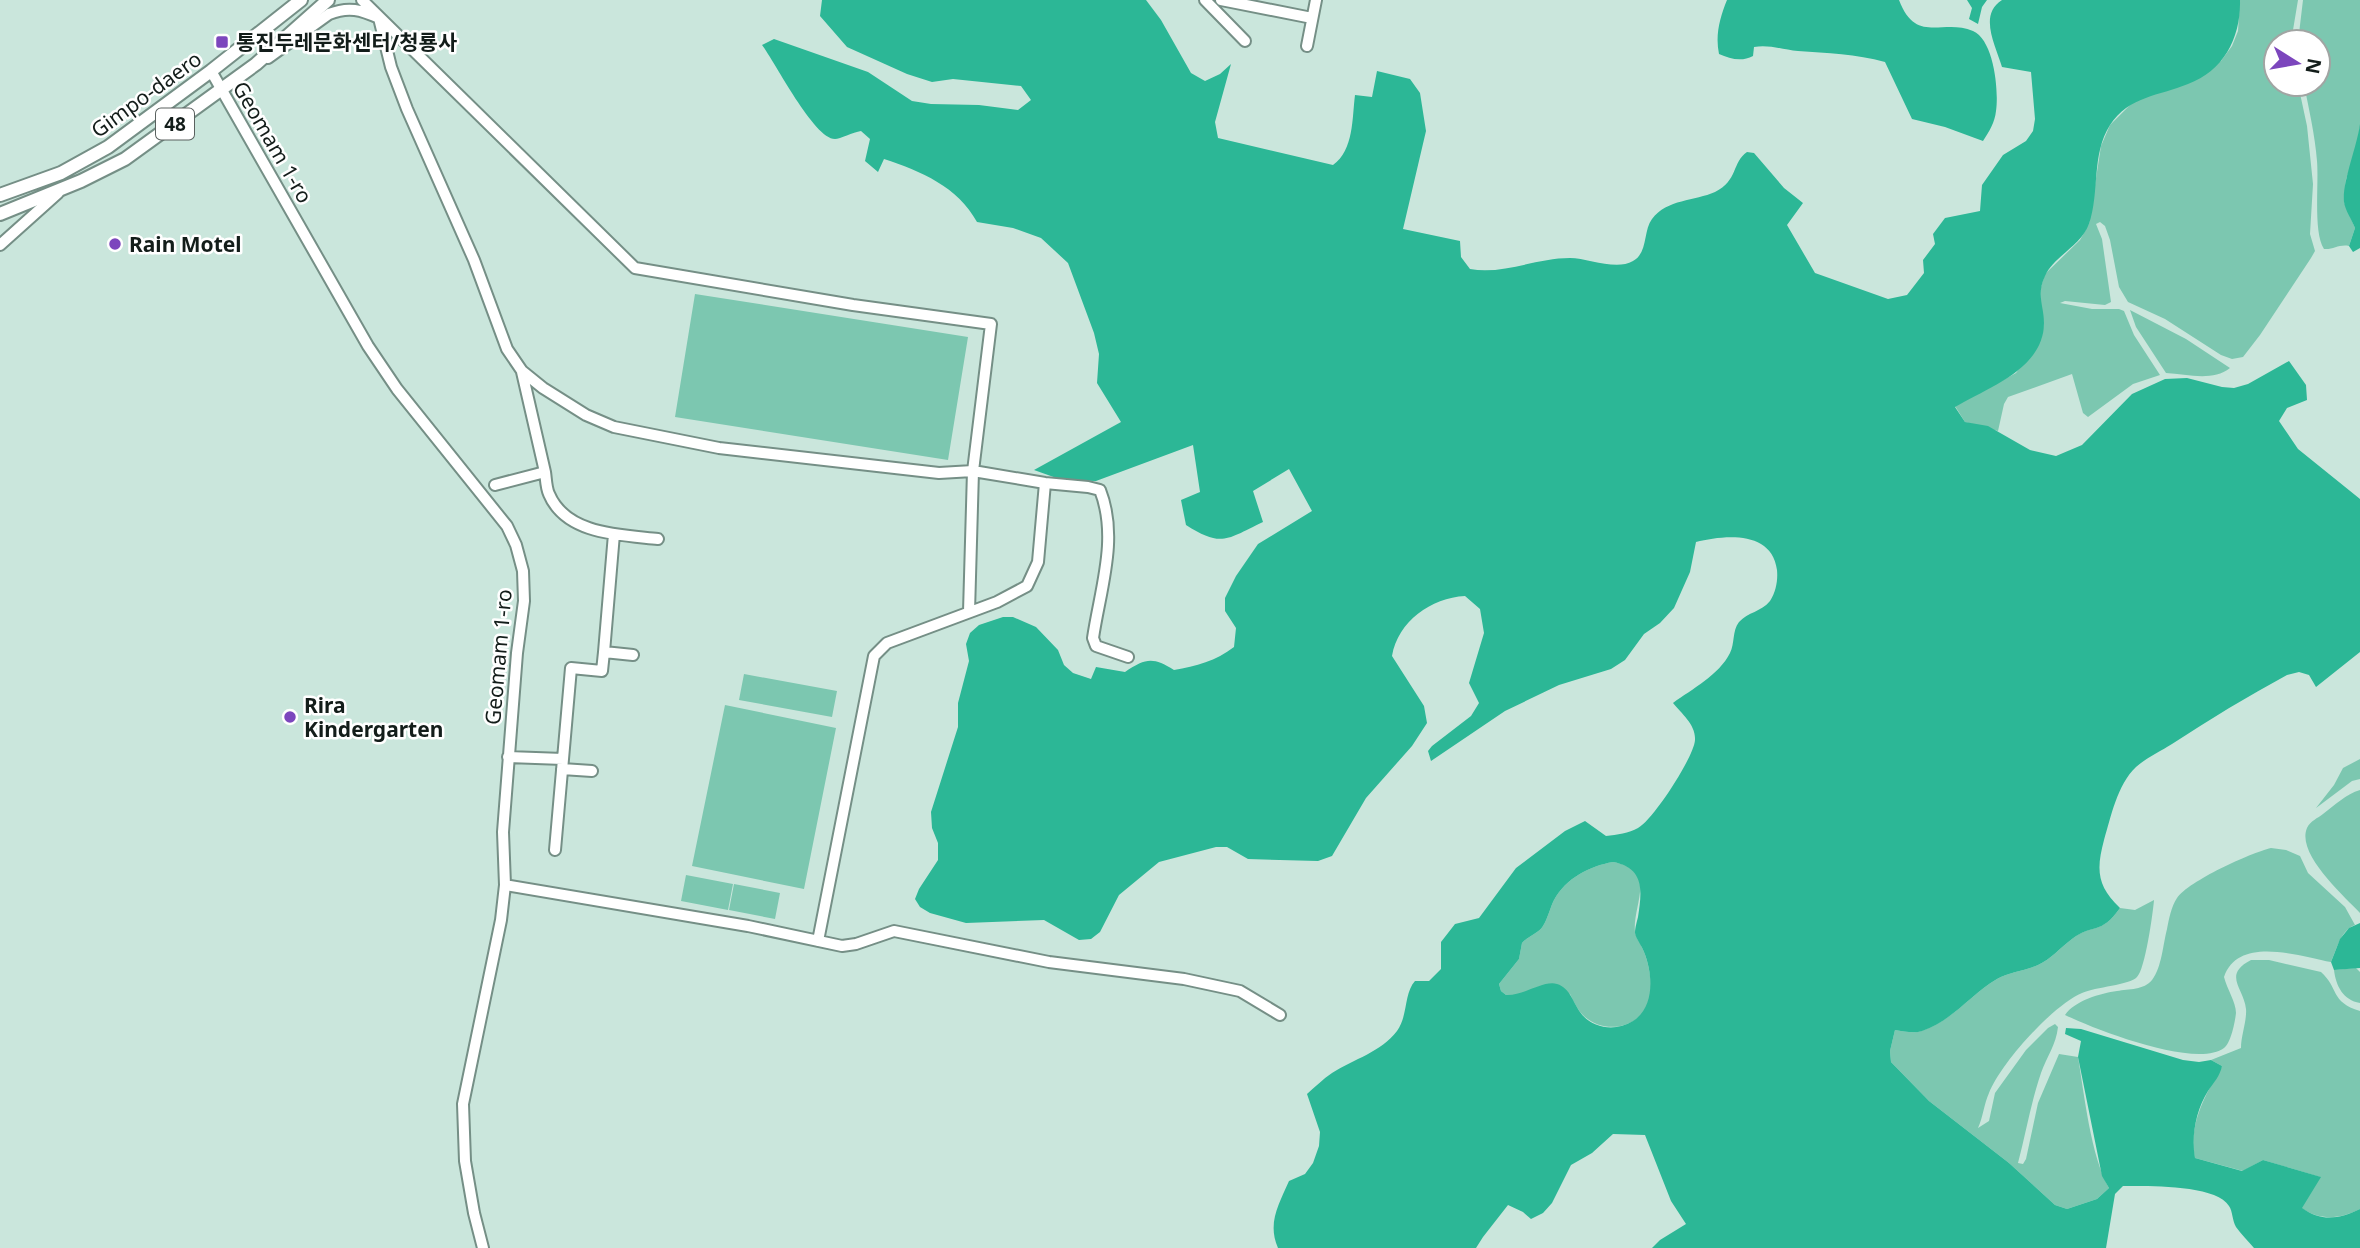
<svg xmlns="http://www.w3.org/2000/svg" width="2360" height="1248" viewBox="0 0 2360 1248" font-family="'Noto Sans','Noto Sans KR',sans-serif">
<rect width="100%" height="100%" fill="#cae6dc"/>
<path fill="#7cc7b0" d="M2240,0h58l-7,42h-15v42h22l9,42 6,58 -3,50 5,17 -4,7 -51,77 -17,22 -11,2 -11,-4 -56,-36 -37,-17 -9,-15 -9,-47 -5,-14 -5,-4 -4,2 6,15 9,63 -6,3 -40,-4 -5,2 32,6h27l5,2 10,24 26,40 -27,9 -45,33 -5,-4 -11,-39 -64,23 -4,7 -6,27 -33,-9 -10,-16 61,-33 25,-34 3,-15 -4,-21 1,-16 4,-13 35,-34 9,-16 12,-78 9,-21 24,-24 87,-40 11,-15 6,-15z
M2303,0h57v127l-4,24 -10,28 -2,23 11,26 -6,18c-10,-2 -16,4 -25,3 -11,-17 -5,-65 -7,-88 -2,-26 -8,-51 -13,-77h14v-42h-20z
M695,294l273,43 -20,123 -273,-43z
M2130,310l56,29 44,29c-18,14 -43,6 -64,5l-30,-46z
M744,674l93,17 -5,26 -93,-17z
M725,705l111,23 -32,161 -112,-23z
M2360,759v20l-8,2 -36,27 18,-23 9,-17z
M2360,790v123c-16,-17 -64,-59 -53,-85 3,-7 11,-10 16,-14 12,-9 23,-20 37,-24z
M2271,848l15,2 14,6 8,17 37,34 10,18c-14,5 -18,23 -24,37 -32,-6 -93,-27 -107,15 3,12 12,25 12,36 -1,9 -5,30 -12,35 -28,21 -130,-19 -159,-33 9,-14 36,-22 52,-24 12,-2 27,-1 35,-11 10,-13 11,-36 15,-51 2,-10 4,-22 10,-31 12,-17 73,-45 94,-50z
M1613,862c46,8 19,43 22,70 1,6 7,14 9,20 5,12 9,34 6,47 -8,29 -44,36 -65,18 -7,-6 -11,-15 -15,-23l-26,-9 -23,10h-15l-5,-4 -2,-7 20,-25 3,-16c6,-7 17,-10 21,-17 5,-8 7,-18 11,-26 12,-22 36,-34 59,-38z
M686,875l47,9 -5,26 -47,-9z
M734,884l46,9 -5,26 -46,-9z
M2154,900c-1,13 -9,70 -17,77 -7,8 -42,10 -55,16 -30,13 -81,70 -93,100 -5,11 -6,24 -11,35l11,-7 6,-28 31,-43 22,-22 7,-4 3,3c-2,18 -11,29 -17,46 -10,29 -15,60 -23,90l5,1 3,-5 12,-56 21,-49 19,3c6,36 13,100 31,131l-12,11 -30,10 -12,-4 -46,-42 -80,-62 -38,-39 -1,-11 5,-21c8,1 19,4 26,1 31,-10 49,-36 76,-52 11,-7 28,-8 41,-14 13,-6 22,-17 34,-26 20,-16 28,-3 48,-31l15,2z
M2251,960h18l52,12c18,16 9,30 39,39v198c-20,10 -39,12 -59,-1l19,-31 -57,-17 -20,11 -48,-13c-7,-34 11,-64 27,-92l-11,-6 30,-12c0,-12 6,-28 5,-39 -2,-21 -24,-34 5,-49z
M2356,968l4,4v31c-17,-3 -24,-17 -26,-33z"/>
<path fill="#2cb796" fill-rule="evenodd" d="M822,0h324l15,20 30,53 14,8 15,-7 11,-10 -16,58 3,16 115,27c21,-15 19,-47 22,-70l17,2 5,-26 33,8 10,14 6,38 -23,98 57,12 1,16 9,12c33,6 66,-11 100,-11 18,0 46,13 63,3 15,-8 10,-30 19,-42 15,-20 43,-18 63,-27 23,-11 17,-30 32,-40l7,1 30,35 19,15 -16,22 28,48 73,26 19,-4 17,-22 -1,-13 12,-16 -2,-10 12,-16 35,-7 2,-26 21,-30 23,-14 7,-10 2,-12 -4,-47 -29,-5c-6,-21 -24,-52 0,-67h238c1,37 -16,71 -52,84 -29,12 -59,12 -78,41 -19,30 -10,67 -21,99 -8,22 -35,32 -44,52 -9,19 -1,30 -1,47 0,46 -57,65 -89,84l10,15 23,4 42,24 26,6 26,-11 50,-51 33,-15 22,-1 35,9 12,1 14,-4 41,-23 17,24 1,15 -20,8 -8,13 19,28 62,50v153l-44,35 -7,-12 -10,-3 -12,3c-39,21 -77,44 -115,69 -11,7 -26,14 -36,23 -19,18 -25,50 -32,73 -8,30 -7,46 16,68 -20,28 -27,15 -48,31 -12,9 -21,20 -34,26 -13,6 -30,7 -41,14 -27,16 -45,42 -75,52 -8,3 -19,0 -27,-1l-5,21 1,11 38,39 80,62 46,42 12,4 30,-10 12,-11 -7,-12 -24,-119 3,-16 -16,-7 1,-6 15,1 102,31 16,2 12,-2 11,6c-2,10 -8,16 -14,25 -12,19 -17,45 -13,67l47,13 21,-11 58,17 -19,31c19,14 38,11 58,1v39h-106c-6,-7 -13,-14 -18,-21 -4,-7 -3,-15 -7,-21 -13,-22 -84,-20 -106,-20l-8,8 -9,54h-454l8,-8 26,-16 -15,-23 -26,-66 -32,-1 -21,19 -21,12 -19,38 -9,10 -12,6 -8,-7 -15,-7 -25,32 -7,11h-198c-11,-25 1,-44 11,-67l16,-7 8,-11 6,-17 1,-14 -13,-38c8,-7 16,-15 25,-21 22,-14 49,-21 65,-42 11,-15 7,-38 18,-50h14l12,-12v-27l14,-18 24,-6 37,-50 49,-37 20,-10 21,15c11,-1 23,-3 32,-8 15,-8 56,-71 57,-88 1,-15 -13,-26 -22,-37 19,-14 46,-28 57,-50 5,-10 2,-22 9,-31 9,-10 22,-10 31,-21 6,-9 8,-21 7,-31 -5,-40 -53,-35 -81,-28l-6,30 -16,36 -14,15 -16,11 -19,26 -14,9 -52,16 -54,26 -74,50 -3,-10 4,-5 39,-30 8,-13 -10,-20 15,-50 -4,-24 -15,-13c-34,2 -67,25 -73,60l32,50 3,17 -15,23 -46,52 -34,58 -14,5 -70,-2 -21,-12h-11l-57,15 -40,33 -19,37 -9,7 -12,1 -35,-20 -78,3 -36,-10 -10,-6 -5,-8 4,-10 19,-29v-17l-6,-15 -1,-16 27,-85v-24l11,-42 -3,-17 4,-11 9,-8 24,-8h10l23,10 22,23 6,15 9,8 18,6 5,-12 29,5c21,-14 28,-15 49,-2 22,-4 42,-9 60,-23l2,-19 -11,-17v-13l11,-22 22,-32 54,-33 -23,-42 -36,22 10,31c-36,17 -41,26 -77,3l-5,-25 19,-8 -7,-47 -97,36 -34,-1 -28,-10 87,-48 -24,-39 2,-29 -5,-21 -26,-70 -27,-25 -28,-10 -36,-6c-19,-35 -56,-51 -93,-63l-6,13 -13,-11 5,-22 -9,-8c-8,1 -21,8 -26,8 -21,0 -60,-77 -73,-94l12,-6 94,33 44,29 19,3 48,1 39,5 13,-10 -10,-14 -68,-7 -21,3 -25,-8 -60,-27 -27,-31zM1613,862c32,6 29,29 25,55 -1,4 -3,11 -3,16 1,6 7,13 9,19 9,22 11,55 -11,69 -17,11 -41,8 -53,-9 -7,-10 -10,-24 -23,-28 -14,-4 -33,12 -51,11l-5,-4 -2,-7 20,-25 3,-16c6,-7 17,-10 21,-17 5,-8 7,-18 11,-26 12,-22 36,-34 59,-38z
M1727,0h172c17,45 44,18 74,31 21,9 26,60 23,80 -1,11 -7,21 -13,30l-38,-14 -33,-8 -27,-57c-29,-8 -58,-9 -87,-11 -15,-1 -29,-7 -44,-4l-1,9c-11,6 -23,3 -34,-2 -4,-19 1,-37 8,-54z
M1967,0h20l-5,7 -4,17 -9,-5 3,-11z
M2360,124v124l-7,4 -4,-6 6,-18c-3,-8 -10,-18 -11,-26 -2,-20 13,-55 16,-78z
M2360,923v45l-26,2 -3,-8 9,-23 9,-11z"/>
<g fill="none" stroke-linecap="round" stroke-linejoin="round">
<defs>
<path id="minor" d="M362,0l273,268 218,37 138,19 -18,147 -4,141
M1205,0l40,41
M1221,0l91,18
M1307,46l9,-46
M268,58l61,-44c20,-8 32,-4 50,4l12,49 16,42 67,151 33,89 15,22 21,17 43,27 28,12 105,21 220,25 34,-2 72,12 43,4 12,3c19,48 0,100 -7,148l3,8 32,11
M211,71l157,275 29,43 110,137 9,19 7,26 1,30 -7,52 -14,179 2,53 -4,35 -38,184 2,57 9,52 9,35
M0,245l58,-52
M545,472c1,6 1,16 4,22 17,41 73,41 109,45
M495,485l50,-13 -23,-100
M614,534l-10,118 29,3
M508,757l55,2
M562,769l30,2
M555,850l16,-182 31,3 2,-19
M505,885l243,41 94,20 14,-2 38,-13 155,31 135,17 56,12 40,24
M818,941l56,-285 13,-13 110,-41 30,-16 11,-24 7,-79"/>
<path id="major" d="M0,195l61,-22 47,-26 103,-76 90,-71
M0,214l81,-33 44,-22 131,-95 72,-64"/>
</defs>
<use href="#minor" stroke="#758f86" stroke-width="14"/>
<use href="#major" stroke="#758f86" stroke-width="16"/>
<use href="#minor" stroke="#fff" stroke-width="10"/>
<use href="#major" stroke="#fff" stroke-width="12"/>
</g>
<g fill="#7c46bd" stroke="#fff" stroke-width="2.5">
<rect x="215" y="35" width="14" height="14" rx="3.5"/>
<circle cx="115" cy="244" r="7"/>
<circle cx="290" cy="717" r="7"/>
</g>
<g text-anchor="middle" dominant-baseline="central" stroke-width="5" stroke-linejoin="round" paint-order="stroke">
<rect fill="#fff" stroke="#5a615f" stroke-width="2" x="156" y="108.5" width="38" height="31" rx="5"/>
<g font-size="19" font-weight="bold" fill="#131d1a">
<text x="175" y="124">48</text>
</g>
<g font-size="21" font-weight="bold" fill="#131d1a" stroke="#fff" text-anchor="start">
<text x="236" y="42">통진두레문화센터/청룡사</text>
<text x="129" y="244">Rain Motel</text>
<text x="304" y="705">Rira<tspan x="304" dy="24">Kindergarten</tspan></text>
</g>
<g font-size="21" fill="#131d1a" stroke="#fff">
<text transform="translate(146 94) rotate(-36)">Gimpo-daero</text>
<text transform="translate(273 142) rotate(60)">Geomam 1-ro</text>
<text transform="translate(498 657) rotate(-85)">Geomam 1-ro</text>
</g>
</g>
<g transform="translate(2297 63) rotate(101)"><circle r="33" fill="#ffffff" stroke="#a1a5a3" stroke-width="2"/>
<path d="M0-5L12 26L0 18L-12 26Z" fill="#7c46bd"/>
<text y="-10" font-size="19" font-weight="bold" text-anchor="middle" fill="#131d1a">N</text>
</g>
</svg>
